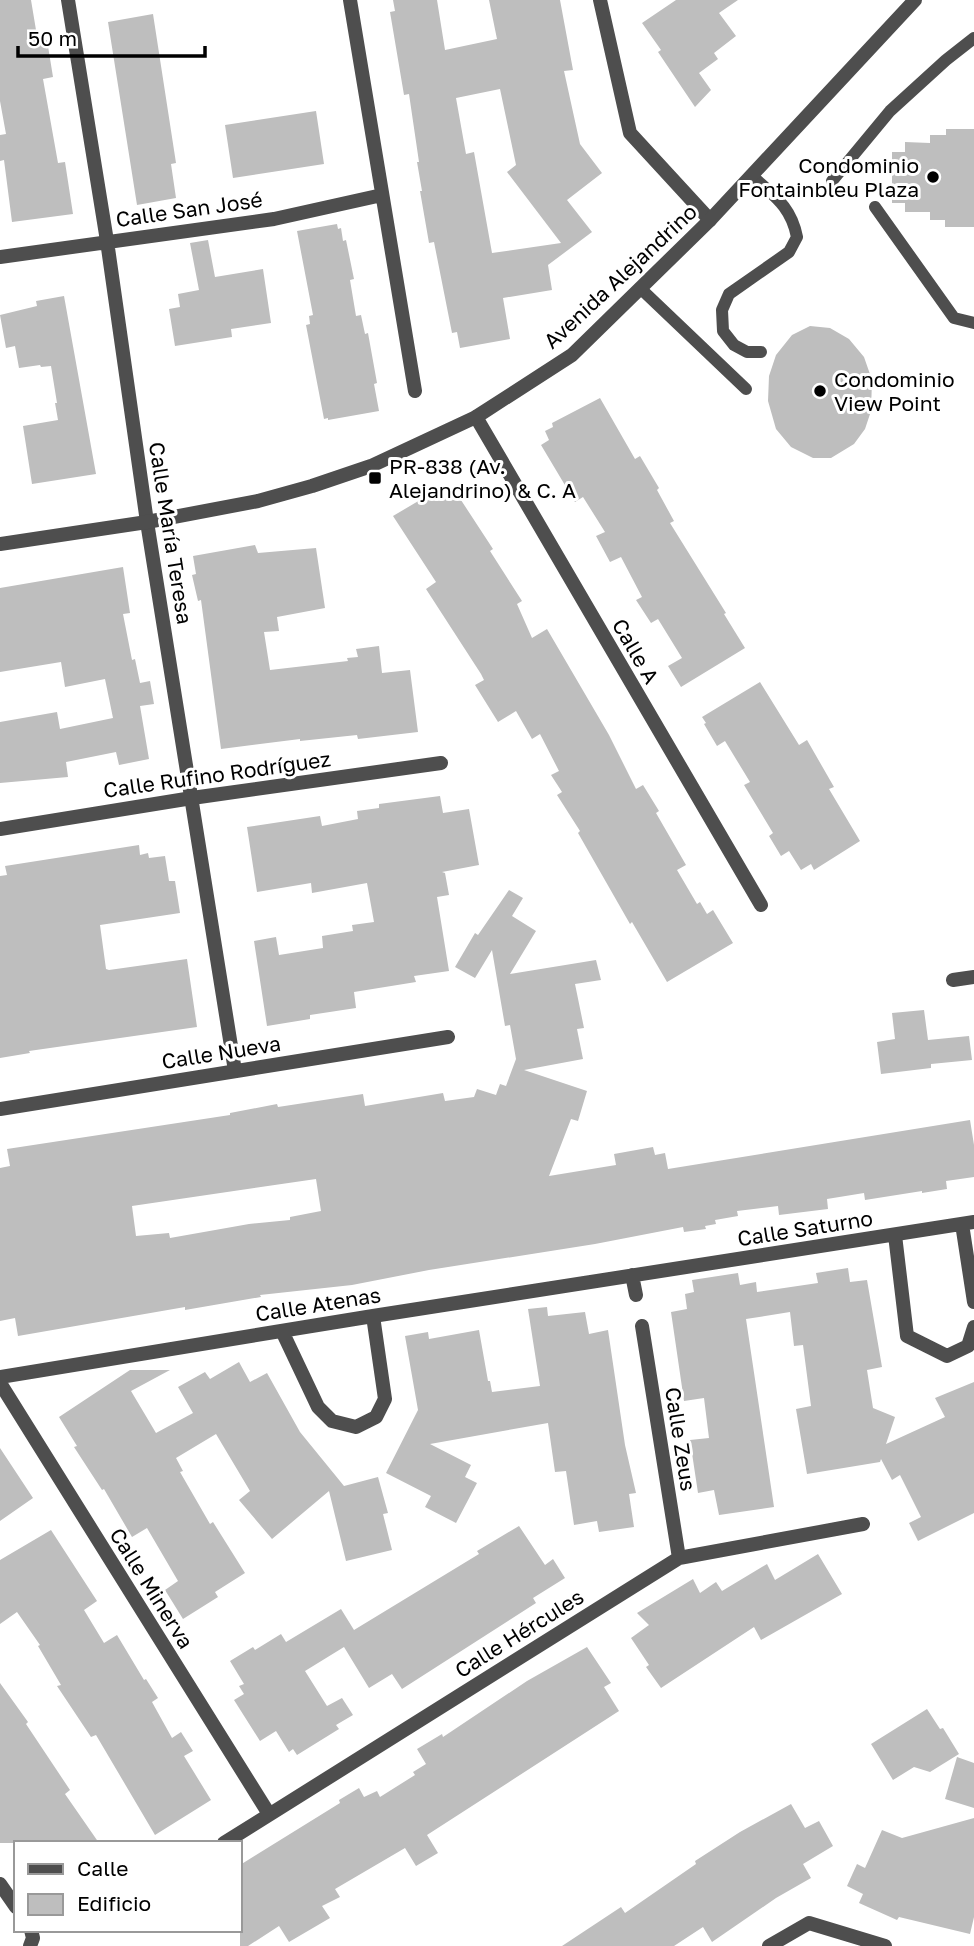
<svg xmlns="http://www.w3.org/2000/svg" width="974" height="1946" viewBox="0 0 974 1946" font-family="'Golos Text',sans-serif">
<rect width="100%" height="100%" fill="#fff"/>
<path fill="#bebebe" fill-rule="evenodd" d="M0,0h31l7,42 9,-2 6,37 -10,2 15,84 7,-1 8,52 -61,8 -8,-62 -4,1v-26l6,-1 -6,-33z
M393,0h44l8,50 52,-11 -8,-39h71l13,70 -9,1 16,73 22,29 -35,27 25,32 -44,33 4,25 -49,8 7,41 -50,9 -3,-16 -5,1 -18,-91 -5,1 -9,-52h2l-5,-29h2l-10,-68 -5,1 -14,-83 5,-1zM500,89l16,76 -9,7 54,71 -69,10 -18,-101 -8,2 -10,-56z
M676,0h62l-19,13 17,23 -22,17 4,6 -19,14 12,17 -16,17 -37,-55 3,-2 -19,-27z
M153,14l23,149 -5,1 5,34 -39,7 -29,-183z
M316,111l8,53 -91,14 -8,-53z
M946,129h28v98h-29v-7h-15v-8h-25v-9h-13v-51h13v-10l25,1v-8h16z
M337,224l1,5 3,-1 2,13 3,-1 8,39 -4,1 6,36 5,-1 4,19 3,-1 9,50 -3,1 5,27 -51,9v-2l-4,1 -18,-94 4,-1 -1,-8 4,-1 -16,-84z
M208,240l7,37 48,-8 8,54 -40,6 1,8 -57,9 -6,-37 11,-2 -2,-13 21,-4 -9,-47z
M64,296l32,178 -64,10 -9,-58 35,-6 -3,-17h2l-6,-37 -10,1 -1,-2 -21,3 -4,-22 -9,2 -6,-33 37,-9 -1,-5z
M810,326l20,2 19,11 15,18 8,23 -1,31 -6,18 -11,15 -23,14h-18l-22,-11 -15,-18 -8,-28 1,-25 7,-21 16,-20z
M600,398l35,61 5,-3 19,32 -2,2 17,31 -4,2 56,90 -2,1 21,34 -64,39 -13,-21 14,-8 -24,-39 -7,4 -15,-23 6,-3 -21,-40 -11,5 -14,-26 9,-4 -22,-35 -8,5 -34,-57 8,-5 -4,-9 8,-4 -1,-4z
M447,488l7,12 5,-3 34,52 -3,2 32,50 -5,3 15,34 15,-9 62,106 27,54 7,-4 16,26 -3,2 30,52 -9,5 20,34 3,-2 7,12 6,-4 20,33 -66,39 -35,-60 -2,2 -52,-91 2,-2 -23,-36 5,-3 -11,-17 8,-4 -19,-37 -8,5 -16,-28 -18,11 -23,-37 9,-5 -3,-6 -55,-85 10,-7 -43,-66 44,-26 2,3z
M255,545l3,8 58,-5 9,60 -48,9 2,14 -15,1 6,38 78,-9 -1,-3 11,-1 -2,-8 23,-3 3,27 28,-3 8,62 -60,7 -1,-4 -57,6v-2l-79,10 -20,-149 -3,1 -6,-26 4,-1 -3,-18z
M123,567l7,46 -7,1 9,46 3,-1 5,24 10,-2 4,23 -14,2 9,53 -30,6 -3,-13 -50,10 2,15 -68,6v-61l57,-10 3,17 53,-11 -8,-39 -40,8 -4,-25 -61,10v-84z
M760,682l39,63 8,-5 27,47 -5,2 31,52 -46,29 -3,-6 -10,6 -12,-19 -8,5 -12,-20 4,-3 -29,-48 6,-3 -25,-41 -8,5 -13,-22 2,-1 -4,-6z
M440,796l3,17 26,-4 10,56 -37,7 3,1 4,22 -12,2 12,74 -35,5 2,6 -62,10 2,16 -46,7v4l-43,7 -13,-85 22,-4 3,18 44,-7 -1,-12 31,-5 -1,-6 22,-3 -7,-39 -55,10 -1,-10 -54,9 -10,-65 73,-11 2,10 36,-7 -1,-8 22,-3v-4z
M139,845l1,10 8,-2 1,5 16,-2 4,25h6l5,32 -80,12 6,44 3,1 78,-11 10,68 -168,24 1,2 -30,5v-182l7,-1 -2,-9z
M509,890l14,8 -11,18 24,15 -26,43 86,-14 5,20 -26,4 9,44 -7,1 6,30 -59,11 63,21 -9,30 -7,-2 -22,57 67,-11 -2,-11 39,-7 2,8 10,-2 3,16 302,-49 4,25v32l-28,4 1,8 -25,4v-2l-57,9 -1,-7 -37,6 1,10 -49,6 -1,-9 -41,5 1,5 -23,4 1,4 -11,2 1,3 -22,3 -1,-5 -88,17 -166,26 -77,15 -92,10 1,2 -76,13v-3l-167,29 -3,-18 -15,3v-153l10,-2 -3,-17 223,-34v-2l47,-9 1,3 85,-13 2,12 78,-13 2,8 29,-4 3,-8 19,6 4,-11 6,2 10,-27 -6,-34 -5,1 -13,-76 -17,28 -20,-11 20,-34 3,2zM316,1179l5,32 -31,6v3l-41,4 -79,14 -1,-5 -33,3 -4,-30z
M924,1010l4,30 41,-4 3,24 -41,4v4l-50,6 -4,-32 18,-3 -3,-26z
M848,1268l2,14 17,-2 15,87 -15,3 6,38 22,9 -9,27 59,-27 -10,-19 39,-16v131l-56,28 -9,-18 12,-6 -21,-42 -8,5 -11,-21 -1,3 -73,12 -11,-65 15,-3 -8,-61 -9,1 -4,-34 -44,7 28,188 -55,8 -5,-25 -16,3 -8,-53 19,-2 -5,-40 -20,3 -13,-89 16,-3 -2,-15 9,-2 -2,-12 46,-7 2,12 16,-3 1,10 61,-9 -2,-10z
M547,1307l1,9 37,-4 4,22 19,-4 17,115 11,48 -7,1 5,33 -35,5 -2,-11 -23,4 -8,-54 -11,1 -7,-49 -118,21 41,21 -6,12 12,6 -21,40 -31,-16 6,-11 -45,-23 32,-63 -13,-74 23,-4 1,7 50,-9 9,51h2l2,11 48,-6 -12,-77z
M239,1362l11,20 17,-9 33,59 44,54 34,-9 10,36 -5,1 9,36 -46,11 -17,-70 -57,48 -33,-39 11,-9 -34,-57 -40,24 7,13 -3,1 30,52 3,-2 32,51 -30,19 3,5 -35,22 -18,-29 13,-9 -31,-53 -15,9 -28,-48 -2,1 -28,-43 3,-1 -18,-29 71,-47h40l-39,21 25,42 37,-20 -15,-26 27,-15 5,7z
M0,1448l33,50 -33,23z
M519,1526l26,39 8,-6 12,19 -32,20 3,5 -134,86 -10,-15 -23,14 -25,-41 -39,24 22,35 15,-8 11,17 -17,10 3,4 -42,26 -4,-6 -4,3 -13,-21 -16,10 -26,-41 10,-6 -5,-8 5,-2 -14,-23 23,-14 2,3 26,-16 5,8 55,-33 13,21 125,-76 -2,-3z
M51,1530l46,71 -13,9 20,33 13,-8 27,45 2,-1 12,19 -6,4 20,36 9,-6 12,19 -9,5 27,44 -56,35 -59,-100 -5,2 -34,-51 4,-1 -23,-39 2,-1 -23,-33 -17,12v-64z
M818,1554l24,40 -81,46 -7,-13 -93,61 -15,-21 3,-2 -18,-27 18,-13 -12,-12 56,-34 7,14 16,-11 6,9 45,-27 8,16z
M587,1647l24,36 -7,4 15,24 -192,124 11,18 -22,13 -11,-18 -70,41 5,8 -18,9 8,12 -41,24 -10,-16 -31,20h-8v-81l100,-62 -1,-3 20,-12 5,9 13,-6 3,6 35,-22 -2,-3 13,-8 -9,-15 25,-15 1,3 84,-56z
M0,1683l28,39 -2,2 44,66 -5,4 34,49h-99z
M927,1709l13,20 3,-1 16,26 -29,18 -16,-5 -21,13 -22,-36z
M957,1757l17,6v45l-29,-9z
M791,1804l14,24 14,-7 14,25 -30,18 8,14 -35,20 -64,44 -9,-15 -29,19h-112l59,-39 4,6 71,-49 -1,-3 45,-29z
M974,1818v99l-4,17 -71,-17 -2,3 -38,-17 4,-9 -16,-8 10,-22 8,4 17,-38 20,8z"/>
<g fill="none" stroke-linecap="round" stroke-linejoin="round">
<path stroke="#4e4e4e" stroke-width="12" d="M751,175c23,21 40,31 46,62l-8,15 -60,42 -7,16 1,21 11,14 13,7h14
M832,181l58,-70 56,-51 28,-22
M875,207l79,111 20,5
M640,288l106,101"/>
<path stroke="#4e4e4e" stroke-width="14" d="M68,0l39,241 40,281 88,549
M350,0l65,391
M600,0l30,133 80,87
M0,257l274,-38 108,-24
M476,417l285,488
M0,829l192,-31 249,-35
M953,980l21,-3
M0,1109l448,-72
M962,1224l12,78
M895,1235l12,101 40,20 21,-10 6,-19
M632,1275l4,20
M642,1326l37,232
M282,1331l36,76 14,14 24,6 20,-10 9,-18 -12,-83
M0,1377l373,-61 601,-94
M0,1383l269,431
M224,1843l455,-285 184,-34
M0,1884l16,23
M30,1946l3,-8 -2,-8
M769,1946l40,-23 76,23"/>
<path stroke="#4e4e4e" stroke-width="14" d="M0,544l147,-22 111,-21 54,-15 59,-20 105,-49 96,-62 138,-135 205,-220"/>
</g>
<g fill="#000" stroke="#fff" stroke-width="2.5">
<circle cx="933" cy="177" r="7"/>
<circle cx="820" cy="391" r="7"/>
<rect x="368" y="471" width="14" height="14" rx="3.5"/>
</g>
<g text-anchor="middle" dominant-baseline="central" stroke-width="6" stroke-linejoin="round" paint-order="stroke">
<g font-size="21" fill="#000" stroke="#fff" text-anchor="start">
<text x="919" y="165" text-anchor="end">Condominio<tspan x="919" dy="24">Fontainbleu Plaza</tspan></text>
<text x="834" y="379">Condominio<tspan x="834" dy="24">View Point</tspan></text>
<text x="389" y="466">PR-838 (Av.<tspan x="389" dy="24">Alejandrino) &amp; C. A</tspan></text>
</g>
<g font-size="21" fill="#000" stroke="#fff">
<text transform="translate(189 209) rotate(-8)">Calle San José</text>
<text transform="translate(620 276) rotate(-43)">Avenida Alejandrino</text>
<text transform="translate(171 533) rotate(81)">Calle María Teresa</text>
<text transform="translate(636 651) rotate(60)">Calle A</text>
<text transform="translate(217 774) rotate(-8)">Calle Rufino Rodríguez</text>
<text transform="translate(221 1052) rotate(-9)">Calle Nueva</text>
<text transform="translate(805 1228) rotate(-9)">Calle Saturno</text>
<text transform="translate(318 1304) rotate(-9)">Calle Atenas</text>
<text transform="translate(681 1439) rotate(81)">Calle Zeus</text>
<text transform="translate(152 1588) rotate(58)">Calle Minerva</text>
<text transform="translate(519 1633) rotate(-32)">Calle Hércules</text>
</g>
</g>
<rect x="14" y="1841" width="228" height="91" fill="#ffffff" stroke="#999999" stroke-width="2"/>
<rect x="28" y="1864" width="35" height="10" fill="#4e4e4e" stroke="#999999" stroke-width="2"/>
<text x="77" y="1876" font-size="21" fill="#000000">Calle</text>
<rect x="28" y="1894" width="35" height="21" fill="#bebebe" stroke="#999999" stroke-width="2"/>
<text x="77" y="1911" font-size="21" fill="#000000">Edificio</text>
<path d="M18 46v10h187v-10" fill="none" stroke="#000000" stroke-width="3.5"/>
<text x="28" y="46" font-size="21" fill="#000000" stroke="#ffffff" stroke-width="5" paint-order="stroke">50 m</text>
</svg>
